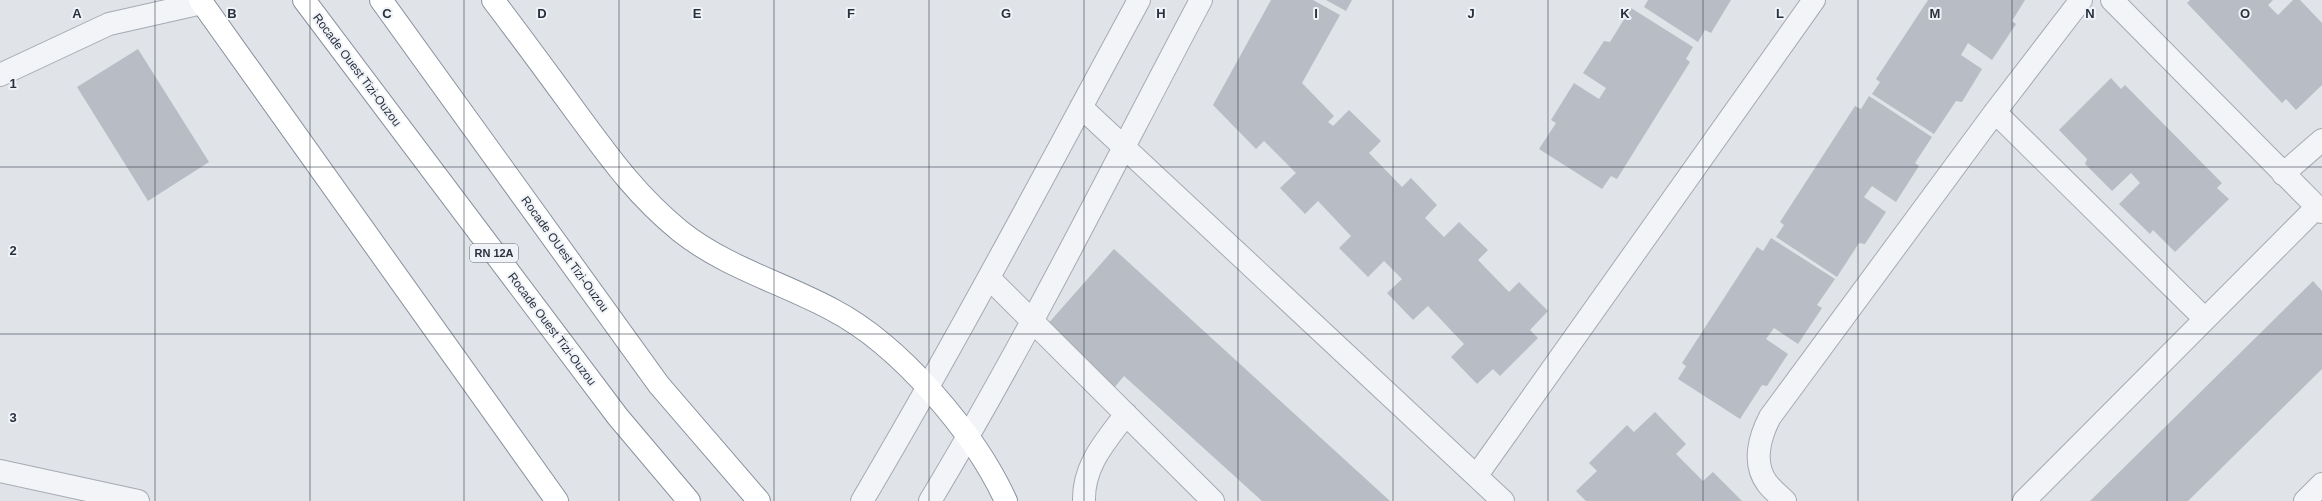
<svg xmlns="http://www.w3.org/2000/svg" width="2322" height="501" viewBox="0 0 2322 501" font-family="Arial,sans-serif">
<rect width="100%" height="100%" fill="#e0e3e8"/>
<path fill="#b8bcc4" d="M1271,0h42l27,15 -38,68 32,33 -6,6 5,4 16,-16 32,31 -12,12 33,34 9,-9 26,27 -12,13 19,19 15,-15 29,28 -10,10 31,32 10,-10 29,29 -18,19 8,8 -38,38 -7,-7 -16,15 -26,-27 13,-13 -36,-38 -15,14 -26,-27 15,-14 -18,-18 -16,16 -29,-29 12,-12 -33,-35 -13,13 -25,-26 16,-15 -32,-32 -8,8 -43,-44z
M1326,0h26l-6,11z
M1648,0h83l-20,33 -6,-3 -7,12 -54,-35z
M1928,0h97l-13,21 4,3 -24,36 -24,-17 -7,12 21,14 -20,33 -6,-1 -22,33 -62,-40 8,-12 -4,-3z
M2190,0h83l-5,5 10,10 15,-15h7l22,23v62l-26,25 -10,-11 -4,4 -95,-100z
M1631,8l62,39 -7,12 4,3 -73,117 -6,-3 -9,13 -63,-40 17,-26 -5,-3 23,-37 25,16 7,-11 -23,-15 21,-32 6,1z
M138,49l71,113 -61,39 -71,-114z
M2111,78l10,11 4,-4 97,98 -5,5 12,11 -54,53 -22,-22 -3,4 -31,-30 21,-21 -9,-10 -19,18 -27,-27 2,-5 -28,-29z
M1869,96l63,41 -17,26 4,3 -23,36 -24,-16 -8,11 22,15 -21,32 -6,-1 -22,34 -61,-40 8,-12 -4,-3 75,-116 6,3z
M1771,238l64,41 -18,26 5,3 -24,36 -24,-16 -8,11 22,15 -21,32 -5,-1 -22,34 -62,-40 8,-13 -4,-3 75,-116 6,4z
M1114,249l276,252h-128l-138,-125 -10,12 -68,-62z
M2313,281l9,10v78l-134,132h-98z
M1655,412l31,32 -10,10 27,27 10,-9 29,29h-156l-10,-10 21,-20 -8,-8 38,-38 7,7z"/>
<g fill="none" stroke-linecap="round" stroke-linejoin="round">
<defs>
<path id="street" d="M2112,0l210,212
M0,75l109,-51 93,-21
M1081,107l422,394
M1995,112l210,207
M2283,174l39,-34
M989,278l224,223
M0,471l138,30
M1477,475l337,-475
M862,501c97,-164 186,-333 277,-501
M930,501c98,-163 182,-333 271,-501
M1084,501c-1,-36 22,-60 42,-87
M1785,501c-6,-6 -13,-11 -18,-18 -15,-20 -7,-47 3,-66l225,-305 86,-112
M2024,501l293,-294
M2305,501l17,-17"/>
<path id="highway" d="M200,0l357,501
M304,0l314,417 71,84
M381,0l278,385 100,116
M493,0c28,37 56,75 83,112 34,46 60,83 104,119 45,36 103,52 153,79 67,35 142,123 173,191"/>
</defs>
<use href="#street" stroke="#a6aab2" stroke-width="24"/>
<use href="#highway" stroke="#88919e" stroke-width="24"/>
<use href="#street" stroke="#f2f4f7" stroke-width="22"/>
<use href="#highway" stroke="#fff" stroke-width="22"/>
</g>
<path fill="none" stroke="#2a313e" stroke-width="1" stroke-opacity="0.55" d="M155,0v501M310,0v501M464,0v501M619,0v501M774,0v501M929,0v501M1084,0v501M1238,0v501M1393,0v501M1548,0v501M1703,0v501M1858,0v501M2012,0v501M2167,0v501M0,167h2322M0,334h2322"/>
<g text-anchor="middle" dominant-baseline="central" stroke-width="4" stroke-linejoin="round" paint-order="stroke">
<rect fill="#eff2f6" stroke="#656b75" stroke-width="1" x="470" y="244" width="48" height="18" rx="3"/>
<g font-size="11" font-weight="bold" fill="#2a313e">
<text x="494" y="253">RN 12A</text>
</g>
<g font-size="12" fill="#2a313e" stroke="#eff2f6">
<text transform="translate(357 70) rotate(53)">Rocade Ouest Tizi-Ouzou</text>
<text transform="translate(565 254) rotate(54)">Rocade OUest Tizi-Ouzou</text>
<text transform="translate(552 329) rotate(53)">Rocade Ouest Tizi-Ouzou</text>
</g>
</g>
<g font-size="13" text-anchor="middle" font-weight="bold" fill="#2a313e" stroke="#eff2f6" stroke-width="4" stroke-linejoin="round" paint-order="stroke">
<text x="77" y="18">A</text>
<text x="232" y="18">B</text>
<text x="387" y="18">C</text>
<text x="542" y="18">D</text>
<text x="697" y="18">E</text>
<text x="851" y="18">F</text>
<text x="1006" y="18">G</text>
<text x="1161" y="18">H</text>
<text x="1316" y="18">I</text>
<text x="1471" y="18">J</text>
<text x="1625" y="18">K</text>
<text x="1780" y="18">L</text>
<text x="1935" y="18">M</text>
<text x="2090" y="18">N</text>
<text x="2245" y="18">O</text>
<text x="13" y="88">1</text>
<text x="13" y="255">2</text>
<text x="13" y="422">3</text>
</g>
</svg>
